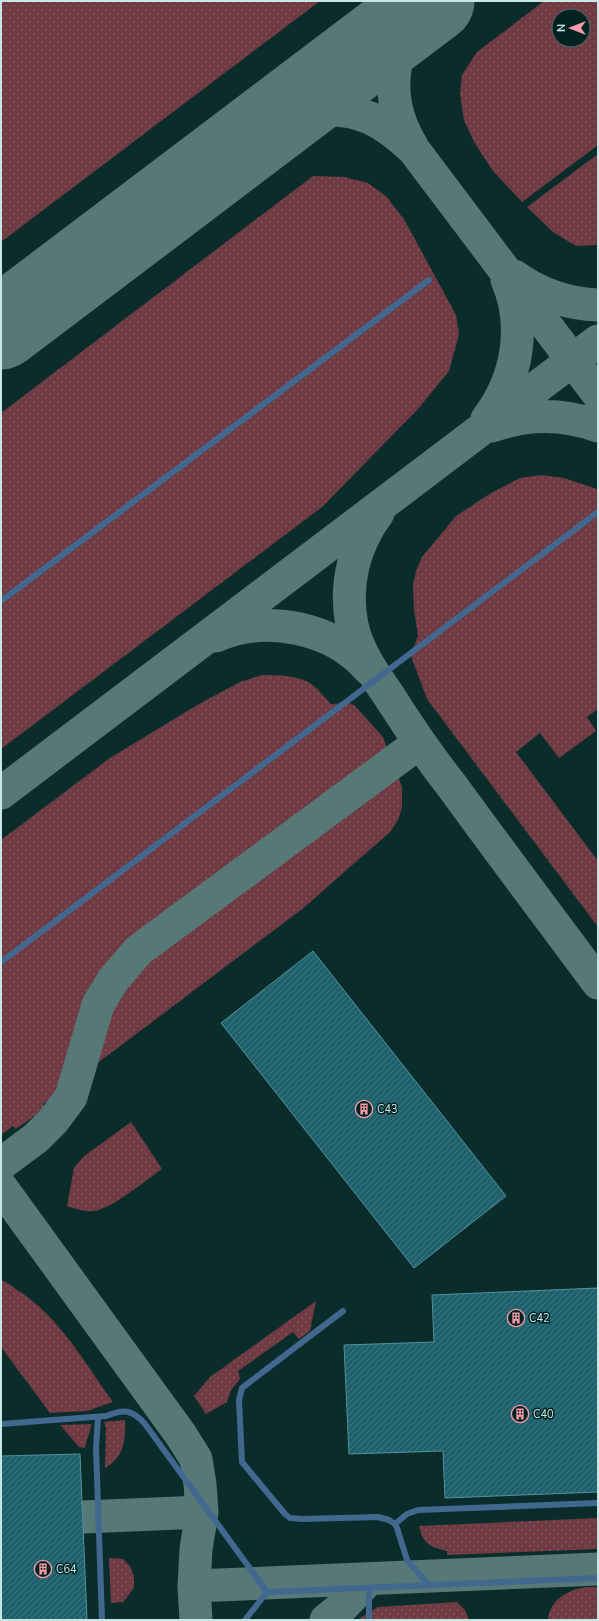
<svg xmlns="http://www.w3.org/2000/svg" width="599" height="1621" viewBox="0 0 599 1621" font-family="'Nunito Sans',sans-serif">
<defs>
<pattern id="grass-dots" width="8" height="8" patternUnits="userSpaceOnUse"><rect width="8" height="8" fill="#703a43"/><path d="M2 2h.1M6 6h.1" fill="none" stroke="#83565e" stroke-width="1.8" stroke-linecap="round"/></pattern>
<pattern id="building-hatch" width="6" height="6" patternUnits="userSpaceOnUse"><rect width="6" height="6" fill="#1e616c"/><path d="M-1 1l2-2M0 6l6-6M5 7l2-2" fill="none" stroke="#3d7881"/></pattern>
</defs>
<rect width="100%" height="100%" fill="#0a2d2b"/>
<path fill="url(#grass-dots)" fill-rule="evenodd" d="M1,1h319l-319,241z
M544,1h54v144l-76,57 -29,-31 -19,-29 -10,-22 -4,-26 2,-19 15,-23zM559,16h24v24h-24z
M598,154v91l-22,1 -23,-14 -26,-25z
M313,176l31,1 24,6 19,14 18,24 51,94 3,19 -10,37 -31,38 -96,98 -321,242v-336z
M541,475l23,3 33,11 1,3v217l-11,8 9,14 -37,27 -19,-25 -24,19 82,109v66l-171,-228 -16,-43 7,-21 -4,-25 -1,-25 3,-14 6,-14 34,-41 35,-23 29,-15z
M262,675c16,0 39,0 52,11 6,5 11,12 17,18l19,-1 5,3 28,31 19,50v20l-4,13 -8,12 -89,78 -258,194 2,4 -29,21 -3,-3 -12,9v-295l109,-82 89,-54 41,-22z
M131,1122l31,47c-16,11 -49,39 -68,42 -9,1 -18,-2 -27,-5l7,-38 9,-11z
M1,1280c6,2 11,6 16,10 42,26 67,72 96,112l-26,9 -37,2 -49,-66z
M316,1301l-6,30 -11,8 -6,-7 -55,39 2,8 -9,11 -4,12 -21,12 -12,-18 16,-19z
M125,1420c1,20 -1,37 -20,48l1,-40 -2,-6z
M91,1424c0,9 -5,15 -6,24l-6,-1 -19,-22z
M598,1518v31l-151,6v-4c-17,-4 -24,-7 -28,-25z
M109,1558l14,1 7,7 4,10v12l-11,14 -12,1z
M586,1587h12v33h-50c2,-21 20,-30 38,-33z
M457,1602l8,8 4,10h-112l21,-13z"/>
<g fill="none" stroke-linecap="round" stroke-linejoin="round">
<path stroke="#567876" stroke-width="33" d="M274,121c14,-7 29,-10 44,-11 42,-3 67,12 96,40l184,244
M412,146c-29,-47 -23,-101 16,-141
M514,276c25,18 53,28 84,29
M487,419c30,-39 40,-93 20,-139
M492,426c36,-13 70,-13 106,0
M378,513c-24,32 -34,72 -26,112 6,28 23,50 39,74 19,30 39,59 61,87 48,66 97,131 146,197
M216,636c49,-22 117,-9 153,33
M1,793l597,-452
M1,1164l35,-26 17,-17 18,-24 27,-92 15,-25 26,-30 280,-207
M1,1187l180,248 15,24 4,25 2,28 -6,37 -2,37 2,34
M83,1517l119,-5
M194,1586l404,-17
M326,1620l16,-13 27,-28"/>
<path stroke="#567876" stroke-width="83" d="M1,328l432,-327"/>
</g>
<path fill="url(#building-hatch)" stroke="#54929d" d="M313,951l193,245 -92,72 -193,-245z
M598,1288v204l-153,6 -2,-47 -94,3 -5,-109 90,-3 -2,-47z
M80,1454l7,166h-86v-164z"/>
<g fill="none" stroke-linecap="round" stroke-linejoin="round">
<path stroke="#426890" stroke-width="6" d="M1,601l428,-321
M1,962l597,-450
M343,1311l-101,77 -3,12 3,62 43,52 5,4 12,1 76,-2 11,3 6,4 2,4 10,32 21,24
M98,1417l-2,31 6,172
M1,1424l105,-8c18,-7 26,-7 39,8l122,168
M395,1524l12,-10 11,-4 180,-7
M369,1588v32
M267,1592l331,-14
M245,1620l22,-28"/>
</g>
<defs>
<symbol id="building-ring" viewBox="-11 -11 22 22"><circle r="9.5" fill="#002322" stroke="#f49aa7" stroke-width="1.5"/><path d="M-4-6H4V6H1V3H-1V6H-4ZM-2.5-4.3h1.7v1.8h-1.7ZM.8-4.3h1.7v1.8H.8ZM-2.5-1h1.7V.8h-1.7ZM.8-1h1.7V.8H.8Z" fill="#f49aa7"/></symbol>
</defs>
<g fill-rule="evenodd">
<use href="#building-ring" x="354" y="1099" width="20" height="20"/>
<use href="#building-ring" x="506" y="1308" width="20" height="20"/>
<use href="#building-ring" x="510" y="1404" width="20" height="20"/>
<use href="#building-ring" x="33" y="1559" width="20" height="20"/>
</g>
<g text-anchor="middle" dominant-baseline="central" stroke-width="3" stroke-linejoin="round" paint-order="stroke">
<g font-size="11" fill="#c7e6e4" stroke="#002322" text-anchor="start">
<text x="377" y="1109">C43</text>
<text x="529" y="1318">C42</text>
<text x="533" y="1414">C40</text>
<text x="56" y="1569">C64</text>
</g>
</g>
<rect width="599" height="1621" fill="none" stroke="#c7e6e4" stroke-width="4"/>
<g transform="translate(571 28) rotate(270)"><circle r="19" fill="#002322" stroke="#507170"/>
<path d="M0-3L7 15L0 10L-7 15Z" fill="#f49aa7"/>
<text y="-6" font-size="11" font-weight="bold" text-anchor="middle" fill="#c7e6e4">N</text>
</g>
</svg>
